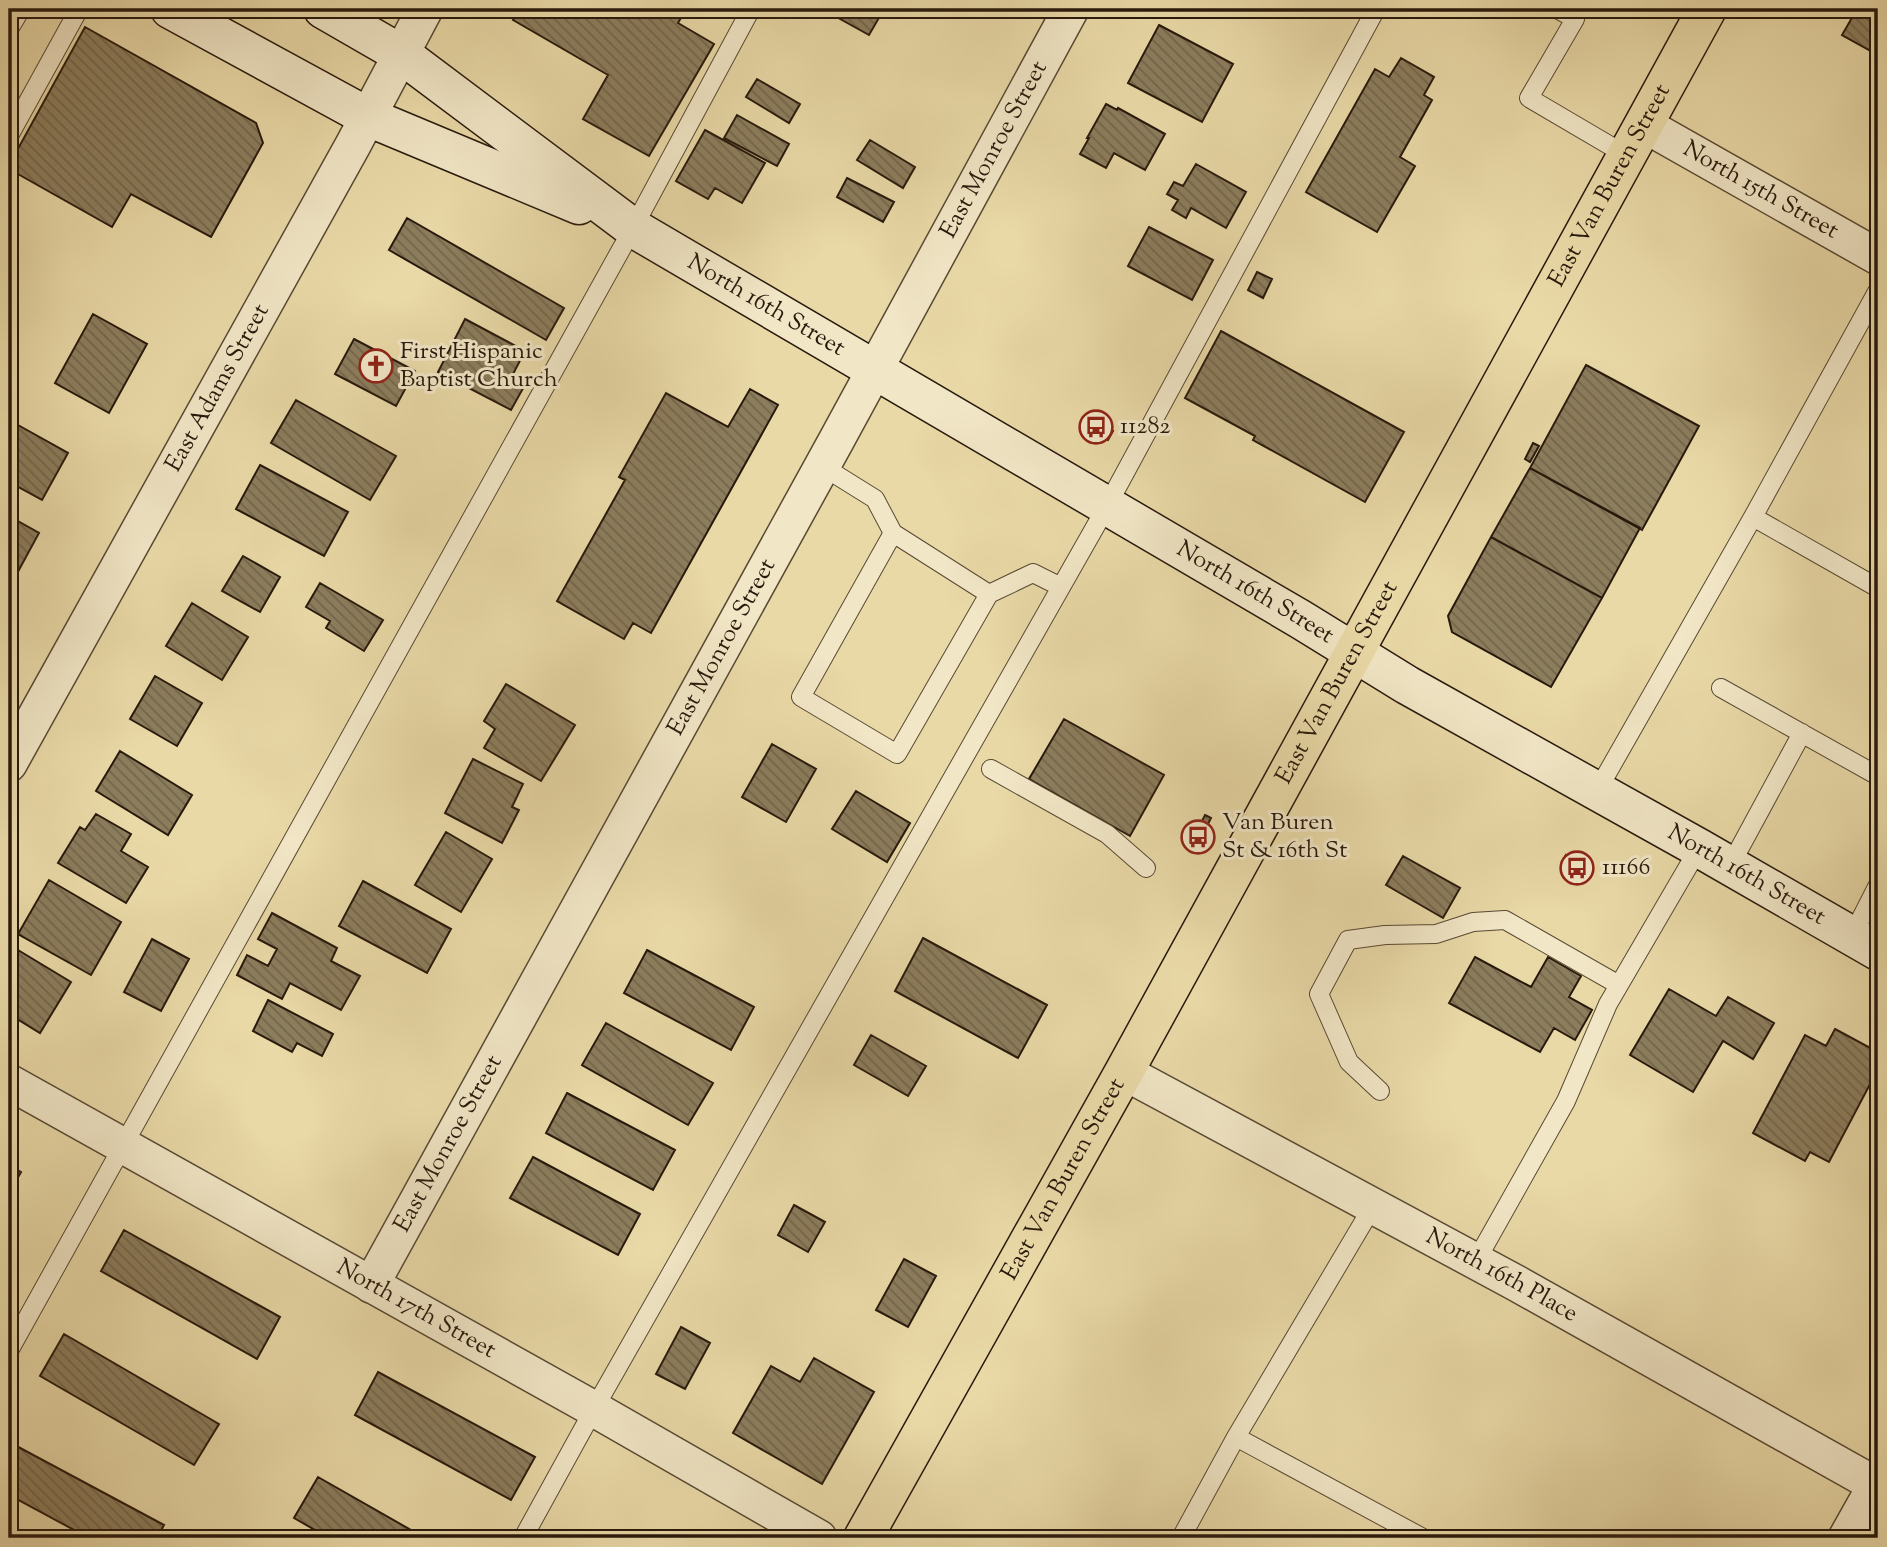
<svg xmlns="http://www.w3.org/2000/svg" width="1887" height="1547" viewBox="0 0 1887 1547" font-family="'Sorts Mill Goudy',serif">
<defs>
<pattern id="building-back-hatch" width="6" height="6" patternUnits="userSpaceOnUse" patternTransform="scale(1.75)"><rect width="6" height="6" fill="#8c7d5d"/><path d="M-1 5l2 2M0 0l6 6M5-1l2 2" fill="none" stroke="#72664b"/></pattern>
</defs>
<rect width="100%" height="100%" fill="#e9d9a7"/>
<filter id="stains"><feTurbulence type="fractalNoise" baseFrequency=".00286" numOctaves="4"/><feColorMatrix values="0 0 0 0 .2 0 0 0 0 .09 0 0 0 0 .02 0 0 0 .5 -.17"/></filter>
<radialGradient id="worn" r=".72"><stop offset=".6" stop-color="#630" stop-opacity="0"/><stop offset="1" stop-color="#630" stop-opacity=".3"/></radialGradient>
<path fill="url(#building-back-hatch)" stroke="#28190c" stroke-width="2" d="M520,9h166l-8,14 36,21 -65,112 -66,-37 25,-44 -95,-55z
M827,9h57l-15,26 -43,-24z
M1857,9h21v46l-36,-20z
M1159,25l74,39 -31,58 -74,-39z
M85,27l171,96 7,20 -52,94 -80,-43 -19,33 -103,-58v-4z
M1401,58l33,19 -10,18 8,5 -32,57 15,9 -38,66 -71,-40 69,-123 14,8z
M757,79l43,25 -11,19 -43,-26z
M1106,104l11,6 1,-2 47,26 -20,36 -31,-17 -8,15 -26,-14 9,-16h-2z
M737,115l52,29 -12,22 -53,-28z
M705,130l60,33 -23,40 -27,-15 -7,11 -32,-18z
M870,140l45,27 -12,21 -46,-28z
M1196,164l50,28 -20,36 -35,-20 -5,10 -14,-8 6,-10 -11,-6 7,-12 9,4z
M847,178l47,24 -11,20 -46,-25z
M407,218l157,90 -18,32 -157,-90z
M1149,227l64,33 -21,40 -64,-34z
M1257,272l15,7 -9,19 -15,-8z
M93,314l54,30 -38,69 -54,-30z
M465,319l60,32 -13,25 14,7 -15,27 -73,-38z
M1221,331l183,101 -39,70 -112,-62 2,-4 -70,-38z
M354,339l61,32 -19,35 -61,-32z
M1586,365l113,61 -57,104 -112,-62z
M750,389l28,16 -127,228 -18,-10 -9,16 -67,-38 68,-121 -6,-3 47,-84 62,34z
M296,400l100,56 -26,44 -99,-57z
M9,420l59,33 -26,47 -33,-18z
M1095,422l18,9 -5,9 -17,-9z
M1533,443l6,3 -9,16 -5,-3z
M260,465l88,47 -24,44 -88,-47z
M1530,468l110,60 -38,70 -111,-61z
M9,516l30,17 -25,46 -5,-3z
M1491,537l111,61 -51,89 -99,-55 -4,-16z
M243,556l37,21 -20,35 -38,-21z
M320,583l63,37 -19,31 -38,-23 4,-7 -24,-14z
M192,603l56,34 -26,43 -56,-34z
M155,676l47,27 -25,43 -47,-27z
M506,684l69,41 -34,56 -57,-33 11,-19 -11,-8z
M1064,719l100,56 -34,61 -101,-57z
M772,744l44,25 -30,53 -44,-25z
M120,751l72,44 -24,40 -72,-44z
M473,759l50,25 -11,23 7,3 -17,33 -57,-30z
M856,791l54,32 -23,39 -55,-33z
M96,814l35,20 -10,17 27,16 -22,36 -68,-40 22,-36 5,3z
M1205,815l6,3 -8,16 -6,-3z
M446,832l46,27 -31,53 -46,-27z
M1566,855l17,10 -4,7 -17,-10z
M1403,856l57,32 -17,30 -57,-33z
M49,880l72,42 -30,53 -73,-41z
M363,881l88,48 -24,44 -88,-47z
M272,913l65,35 -6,13 29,15 -19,34 -51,-27 -8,16 -45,-24 10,-20 21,11 9,-17 -19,-10z
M923,938l124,67 -29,53 -123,-67z
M152,939l37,20 -28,52 -37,-19z
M13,947l58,35 -31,51 -31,-19v-23l3,-5 -3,-2v-30z
M647,950l107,57 -23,43 -107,-57z
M1475,957l56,30 17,-30 33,19 -12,21 23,13 -17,30 -21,-12 -14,24 -91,-49z
M1669,989l47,27 12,-19 46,26 -21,36 -30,-18 -30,51 -63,-37z
M268,1000l65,34 -11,22 -25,-13 -5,9 -39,-21z
M606,1023l107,60 -25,42 -106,-60z
M1835,1029l43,23v17l-49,93 -19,-10 -5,9 -52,-28 52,-98 21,11z
M871,1035l55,31 -18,30 -54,-31z
M567,1093l108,57 -22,40 -107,-57z
M533,1157l107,57 -22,41 -108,-57z
M9,1165l12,7 -12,21z
M794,1205l31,17 -17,30 -30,-17z
M124,1230l156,87 -23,42 -156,-88z
M904,1259l32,17 -28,51 -32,-17z
M681,1327l29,16 -25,46 -29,-15z
M64,1334l155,90 -25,41 -154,-89z
M814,1358l60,34 -52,92 -89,-51 38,-67 29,16z
M378,1372l157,85 -24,43 -156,-85z
M9,1442l155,83 -7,13h-68l-80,-43z
M318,1477l107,61h-96l-35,-20z"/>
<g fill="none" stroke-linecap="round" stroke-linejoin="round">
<defs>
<path id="service" d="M1557,9l18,10 -46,79 97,57
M9,29l12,-20
M9,136l70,-127
M822,466l53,33 18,34 96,61
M1753,517l125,71
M893,533l-92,164 96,57 92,-160 44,-21 28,14
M1721,688l157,88
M991,769l116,65 39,34
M1597,791l156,-274 125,-227
M1730,866l72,-133
M1852,936l26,-51
M1380,1091l-31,-29 -30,-68 29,-54 37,-5 51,-1 37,-12 32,-2 114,65
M1476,1261l90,-160 42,-97 91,-156
M9,1351l624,-1123 118,-219
M1236,1437l187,101
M523,1538l71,-129 513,-903 269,-497
M1181,1538l55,-101 137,-231"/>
<g id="minor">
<path id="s1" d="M1643,124l235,133"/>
<path id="s2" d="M9,764l344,-619 72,-136"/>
<path id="s3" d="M1124,1072l392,211 360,202"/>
<path id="s4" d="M9,1082l585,327 225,129"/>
<path id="s5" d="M371,1285l465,-844 235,-432"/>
<path d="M1846,1538l32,-57"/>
</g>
<g id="secondary">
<path d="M170,9l198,108 211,88"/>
<path id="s6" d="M323,9l78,45 232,174 667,391 107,66 292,163 179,103"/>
</g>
<g id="primary">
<path id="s7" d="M863,1538l261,-466 583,-1063"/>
</g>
</defs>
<use href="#service" stroke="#584933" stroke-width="20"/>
<use href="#minor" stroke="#584933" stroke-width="38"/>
<use href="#secondary" stroke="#28190c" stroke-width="41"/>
<use href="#primary" stroke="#28190c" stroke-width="41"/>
<use href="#service" stroke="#f1e6c6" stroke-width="18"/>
<use href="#minor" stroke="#f1e6c6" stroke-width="35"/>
<use href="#secondary" stroke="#f1e6c6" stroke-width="38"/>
<use href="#primary" stroke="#e9d9a7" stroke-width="38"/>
</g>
<defs>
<symbol id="church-ring" viewBox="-11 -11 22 22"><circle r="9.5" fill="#f1e6c6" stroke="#8f2418" stroke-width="1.5"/><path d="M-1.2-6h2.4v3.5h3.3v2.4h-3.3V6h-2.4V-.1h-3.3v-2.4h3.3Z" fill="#8f2418"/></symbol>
<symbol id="bus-ring" viewBox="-11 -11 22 22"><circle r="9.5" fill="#f1e6c6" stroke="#8f2418" stroke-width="1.5"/><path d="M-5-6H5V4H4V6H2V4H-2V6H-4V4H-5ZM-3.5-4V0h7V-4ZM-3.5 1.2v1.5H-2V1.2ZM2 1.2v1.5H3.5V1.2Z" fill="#8f2418"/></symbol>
</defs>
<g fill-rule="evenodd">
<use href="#church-ring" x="357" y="347" width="38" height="38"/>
<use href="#bus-ring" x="1077" y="408" width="38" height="38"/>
<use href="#bus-ring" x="1179" y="818" width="38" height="38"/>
<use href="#bus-ring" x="1558" y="849" width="38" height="38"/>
</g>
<g text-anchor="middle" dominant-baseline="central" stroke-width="6" stroke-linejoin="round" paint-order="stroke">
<g font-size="24" fill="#28190c" stroke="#f1e6c6">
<text stroke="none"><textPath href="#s5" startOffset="1295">East Monroe Street</textPath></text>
<text stroke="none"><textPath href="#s7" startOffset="1545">East Van Buren Street</textPath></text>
<text stroke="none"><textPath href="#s1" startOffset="135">North 15th Street</textPath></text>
<text stroke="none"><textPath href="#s6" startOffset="534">North 16th Street</textPath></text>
<text stroke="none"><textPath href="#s2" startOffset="430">East Adams Street</textPath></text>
<text stroke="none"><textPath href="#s6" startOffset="1101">North 16th Street</textPath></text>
<text stroke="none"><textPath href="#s5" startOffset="728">East Monroe Street</textPath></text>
<text stroke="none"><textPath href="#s7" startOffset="978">East Van Buren Street</textPath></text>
<text stroke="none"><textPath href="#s6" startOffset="1668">North 16th Street</textPath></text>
<text stroke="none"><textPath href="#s5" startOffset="161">East Monroe Street</textPath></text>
<text stroke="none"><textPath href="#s7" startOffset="411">East Van Buren Street</textPath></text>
<text stroke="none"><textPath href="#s3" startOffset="429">North 16th Place</textPath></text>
<text stroke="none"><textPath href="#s4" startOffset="466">North 17th Street</textPath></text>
</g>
<g font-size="24" fill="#28190c" stroke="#f1e6c6" text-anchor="start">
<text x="400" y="352">First Hispanic<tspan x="400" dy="28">Baptist Church</tspan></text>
<text x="1120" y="427">11282</text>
<text x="1222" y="823">Van Buren<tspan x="1222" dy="28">St &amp; 16th St</tspan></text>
<text x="1602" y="868">11166</text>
</g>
</g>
<rect width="1887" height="1547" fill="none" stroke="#e9d9a7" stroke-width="35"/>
<rect x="10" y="10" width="1866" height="1526" fill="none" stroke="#28190c" stroke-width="3.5"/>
<rect x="18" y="18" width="1852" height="1512" fill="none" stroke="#28190c" stroke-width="2"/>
<rect width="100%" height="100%" filter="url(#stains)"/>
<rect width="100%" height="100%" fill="url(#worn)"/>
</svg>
